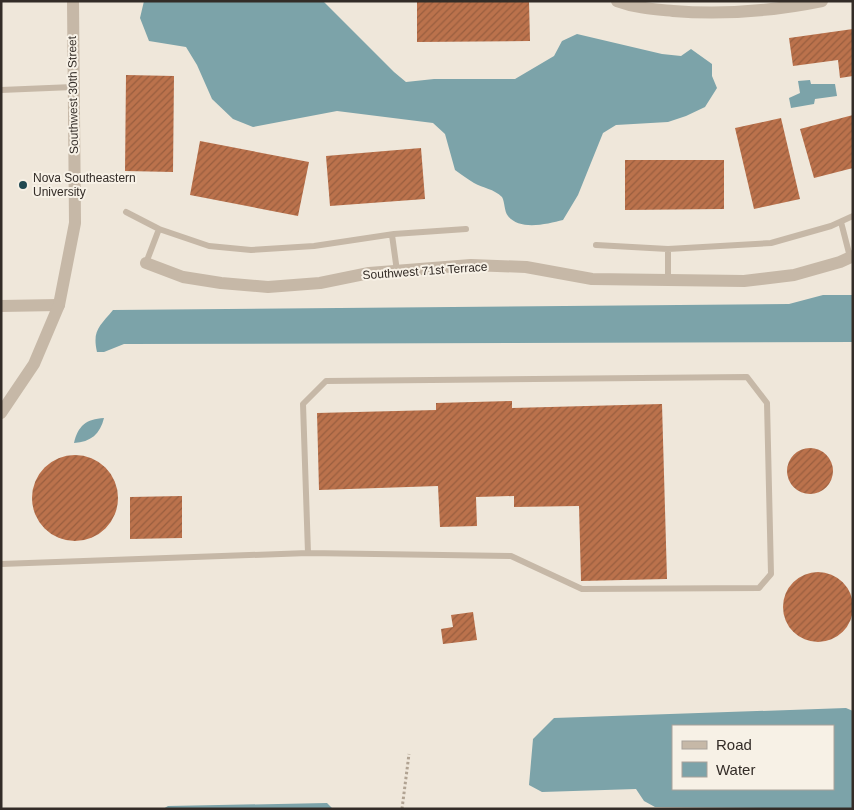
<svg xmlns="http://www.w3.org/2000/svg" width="854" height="810" viewBox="0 0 854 810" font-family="Arial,sans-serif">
<defs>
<pattern id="building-hatch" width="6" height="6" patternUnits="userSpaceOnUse" patternTransform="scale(1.25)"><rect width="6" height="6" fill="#bb724c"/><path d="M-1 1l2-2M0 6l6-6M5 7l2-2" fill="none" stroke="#995e3f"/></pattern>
</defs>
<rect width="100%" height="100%" fill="#efe7da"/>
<path fill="#7ca3a9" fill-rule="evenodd" d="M144,1h179l71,71 12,10 28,-3h81l39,-23 8,-15 15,-7 85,20 19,2 10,-7 21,15v12l5,12 -12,19 -19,9 -18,6 -52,3 -13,8 -25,62 -15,25c-16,4 -43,11 -55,-4 -4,-5 -3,-14 -6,-19 -8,-8 -19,-9 -28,-14 -7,-4 -13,-9 -19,-13l-10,-36 -12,-11 -96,-12 -84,16 -20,-8 -21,-20 -15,-34 -11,-18 -37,-6 -9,-23z
M810,80l1,4h24l2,12 -22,3 -1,5 -23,4 -2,-10 11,-5 -2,-12z
M823,295h30v47l-729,2 -20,8h-7c-5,-22 3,-26 16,-42l676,-6z
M104,418c-4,16 -13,24 -30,25 4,-17 12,-24 30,-25z
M846,708l7,3v98l-198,-2 -11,-6 -8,-12 -94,3 -13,-7 4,-46 21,-21zM833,726v63h-160v-63z
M327,803l6,6h-170l5,-3z"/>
<path fill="url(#building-hatch)" d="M417,1h112l1,40 -113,1z
M853,29v47l-13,2 -2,-18 -45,6 -4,-28z
M126,75l48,1 -1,96 -48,-1z
M853,115v53l-39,10 -14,-49z
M781,118l19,81 -46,10 -19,-81z
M200,141l109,21 -11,54 -108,-21z
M421,148l4,51 -95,7 -4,-50z
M625,160h99v49l-99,1z
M512,401v7l150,-4 5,175 -86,2 -2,-75 -65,1v-11l-38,1 1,29 -37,1 -2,-41 -119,4 -2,-77 119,-3v-7z
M787 471a23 23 0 1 1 46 0a23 23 0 1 1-46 0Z
M32 498a43 43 0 1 1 86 0a43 43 0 1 1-86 0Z
M182,496v42l-52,1v-42z
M783 607a35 35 0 1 1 70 0a35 35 0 1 1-70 0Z
M473,612l4,28 -34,4 -2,-15 12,-2 -2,-12z"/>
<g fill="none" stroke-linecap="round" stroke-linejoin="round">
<path stroke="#b1a392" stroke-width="3" stroke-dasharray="2.5 2.5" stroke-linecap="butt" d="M402,809l7,-55"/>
<path stroke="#c6b8a7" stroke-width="6" d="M1,90l72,-3
M126,212l33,17
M841,222l9,35
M392,235l5,36
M596,245l72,4
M146,263l13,-34 50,17 42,4 63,-4 80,-12 72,-5
M668,281v-32l103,-6 60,-17 22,-10
M1,564l307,-11 203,3 71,33 177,-1 12,-14 -4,-171 -20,-26 -421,4 -23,23 5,149"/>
<path stroke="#c6b8a7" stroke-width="12" d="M617,1c19,7 36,8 56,10 50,4 100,0 149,-10
M146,263l37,14 38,6 47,4 52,-4 49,-10 102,-8 55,2 66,12 152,2 50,-6 46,-13 13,-6
M1,306l58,-1"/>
<path stroke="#c6b8a7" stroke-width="12" d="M1,413l33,-49 25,-59 16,-82 -2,-222"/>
</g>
<circle fill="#214951" stroke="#f7f1e6" stroke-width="2" cx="23" cy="185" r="5"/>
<g text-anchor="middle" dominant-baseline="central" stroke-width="4" stroke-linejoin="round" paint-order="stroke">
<g font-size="12" fill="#332c27" stroke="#f7f1e6">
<text transform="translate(73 95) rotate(-91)">Southwest 30th Street</text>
<text transform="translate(425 271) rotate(-4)">Southwest 71st Terrace</text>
</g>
<g font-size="12" fill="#332c27" stroke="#f7f1e6" text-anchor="start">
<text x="33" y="178">Nova Southeastern<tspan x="33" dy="14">University</tspan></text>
</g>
</g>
<rect width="854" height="810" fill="none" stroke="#332c27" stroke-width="5"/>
<rect x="672" y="725" width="162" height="65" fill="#f7f1e6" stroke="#a9a29a"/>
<rect x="682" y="741" width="25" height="8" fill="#c6b8a7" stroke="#a9a29a"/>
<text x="716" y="750" font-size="15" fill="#332c27">Road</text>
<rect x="682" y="762" width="25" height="15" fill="#7ca3a9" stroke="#a9a29a"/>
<text x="716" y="775" font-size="15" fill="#332c27">Water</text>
</svg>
